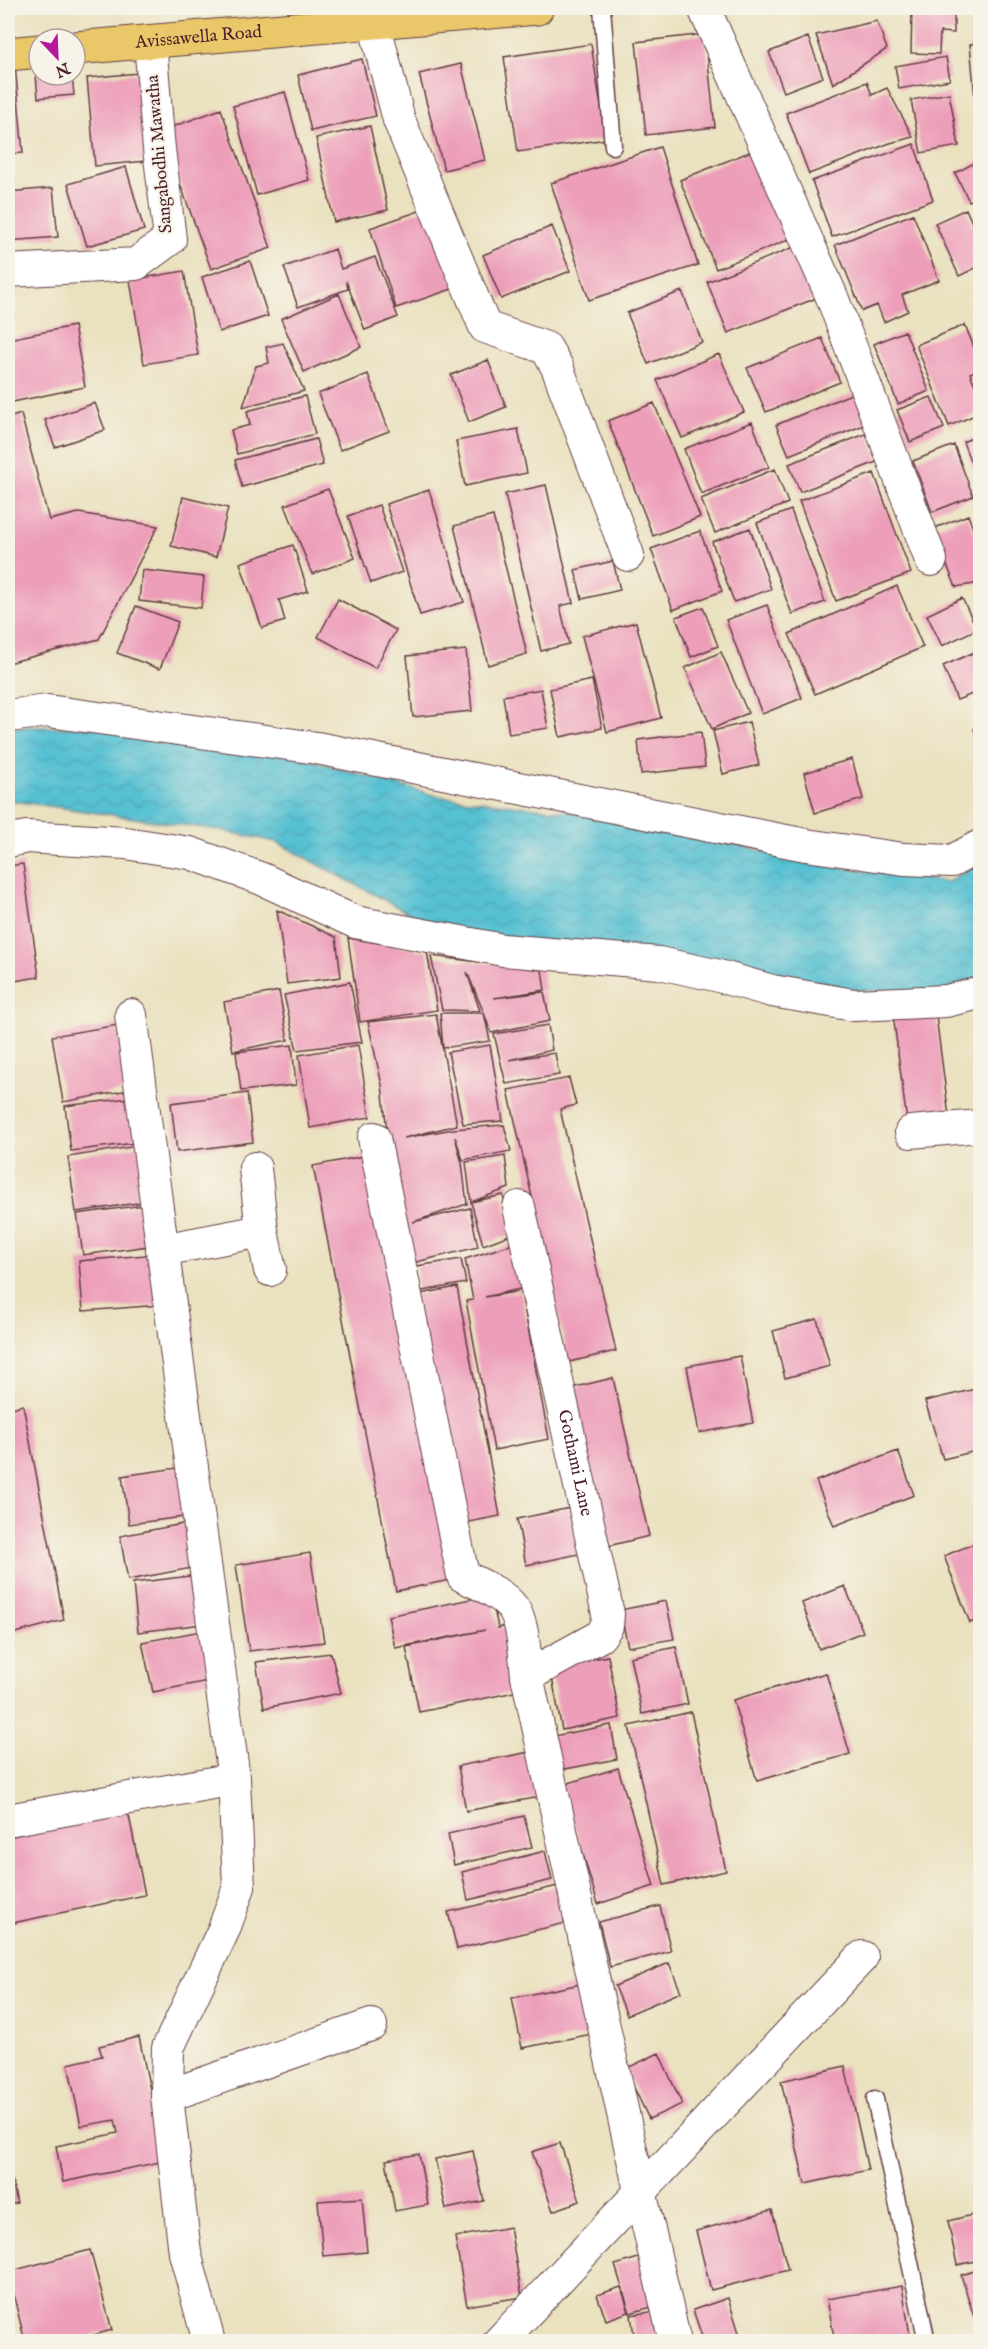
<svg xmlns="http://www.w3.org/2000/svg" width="988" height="2349" viewBox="0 0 988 2349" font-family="'IM FELL English',serif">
<defs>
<pattern id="water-waves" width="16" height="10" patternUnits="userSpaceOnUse" patternTransform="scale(1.5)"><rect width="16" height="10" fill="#57c1d3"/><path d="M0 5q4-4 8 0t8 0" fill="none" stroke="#4da5b5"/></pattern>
</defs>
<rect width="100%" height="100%" fill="#f7f3e8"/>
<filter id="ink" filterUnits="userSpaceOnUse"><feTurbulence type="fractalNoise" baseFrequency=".0167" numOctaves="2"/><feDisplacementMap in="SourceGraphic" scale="12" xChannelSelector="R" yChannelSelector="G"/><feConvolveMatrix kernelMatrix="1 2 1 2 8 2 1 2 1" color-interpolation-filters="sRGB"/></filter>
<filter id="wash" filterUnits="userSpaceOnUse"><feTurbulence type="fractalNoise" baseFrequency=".008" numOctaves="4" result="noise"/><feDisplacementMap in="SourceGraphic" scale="24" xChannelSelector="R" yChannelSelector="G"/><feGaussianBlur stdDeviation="1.35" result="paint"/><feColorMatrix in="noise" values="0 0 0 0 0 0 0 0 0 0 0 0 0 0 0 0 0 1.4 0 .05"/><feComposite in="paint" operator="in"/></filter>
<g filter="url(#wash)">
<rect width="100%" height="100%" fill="#eae1bf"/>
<path fill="url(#water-waves)" stroke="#50707f" stroke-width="1.5" d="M8,727h125l156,27 148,42 191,23 188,45 132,18 32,-21v117l-39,14 -138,-3 -361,-58 -165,-89 -58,-12 -211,-30z"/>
<g id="blocks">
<path fill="#ed9fba" d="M912,8h42v25l-14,-1 -1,22 -28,-1z
M877,21l10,28 -54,35 -17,-49z
M705,34l10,93 -69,8 -10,-93z
M808,37l15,40 -39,15 -15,-40z
M980,43v100h-1l-9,-99z
M591,44l15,95 -88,13 -14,-95z
M946,57l4,23 -51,9 -4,-23z
M362,59l14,57 -65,15 -13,-56z
M35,63h4v12h33l2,20 -36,3z
M15,64l8,89 -15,1v-89z
M461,64l24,96 -41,10 -25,-96z
M138,73l8,88 -51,5 -8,-88z
M867,82l5,13 15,-7 26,49 -23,6 -81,31 -23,-61z
M285,92l24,88 -52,15 -24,-89z
M949,93l10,53 -38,7 -10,-53z
M221,109l50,139 -60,21 -50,-138z
M370,126l18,84 -54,12 -18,-84z
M914,144l19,56 -101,37 -20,-56z
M660,147l38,118 -109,35 -38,-117z
M759,148l36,89 -79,32 -36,-89z
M980,160v36l-11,5 -14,-28z
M126,167l18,63 -57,16 -19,-62z
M53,188l5,49 -50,4v-49z
M428,208l27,80 -59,20 -26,-80z
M966,209l14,32v25l-21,10 -24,-53z
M913,214l26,66 -37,15 6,16 -24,11 -7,-17 -15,6 -27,-66z
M552,226l18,45 -69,28 -18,-44z
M799,245l20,52 -91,36 -21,-51z
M335,249l6,20 34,-12 23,60 -33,13 -19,-49 2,8 -50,18 -14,-40z
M250,261l18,55 -49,16 -17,-55z
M184,271l14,84 -54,9 -14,-84z
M682,291l20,51 -54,22 -21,-51z
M339,294l22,53 -57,25 -23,-53z
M965,325l15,37v7l-10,4 10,25v15l-31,13 -33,-81z
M74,326l11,61 -77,16v-64z
M905,331l24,60 -31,13 -24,-60z
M822,338l18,44 -74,30 -19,-44z
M283,343l21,48 -61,16 13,-41 13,-3 -3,-16z
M719,354l25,58 -62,26 -25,-58z
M488,360l18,47 -37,15 -18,-47z
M368,374l21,57 -49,19 -22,-56z
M856,392l13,31 -80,32 -13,-30z
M305,396l10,38 -78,20 -6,-24 19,-5 -3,-14z
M931,397l13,31 -34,14 -13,-32z
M95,403l10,27 -50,17 -10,-27z
M654,403l46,114 -47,19 -45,-115z
M21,414l28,106 30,-7 79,13 -59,113 -91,24v-245z
M752,422l17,45 -68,27 -17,-45z
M518,429l9,44 -62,13 -9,-45z
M868,433l11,28 -79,31 -11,-28z
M980,434v53l-17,-45z
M316,439l7,26 -81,22 -7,-27z
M954,445l19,51 -41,16 -19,-51z
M775,469l13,34 -73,30 -14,-34z
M874,473l37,100 -75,28 -37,-100z
M546,485l27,118 -13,3 9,38 -28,7 -36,-157z
M328,489l27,69 -43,16 -27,-69z
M429,490l35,112 -44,13 -34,-111z
M183,497l45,11 -12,49 -45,-11z
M379,505l23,67 -31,11 -23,-67z
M791,510l34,92 -33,12 -35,-91z
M968,515l12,32v36l-24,4 -24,-58z
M493,516l34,138 -39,11 -34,-139z
M750,528l21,61 -37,13 -22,-60z
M700,531l22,60 -49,19 -22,-61z
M293,545l15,46 -29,9 6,21 -23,7 -22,-65z
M613,561l7,29 -38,9 -7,-29z
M142,570l62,7 -3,31 -62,-7z
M897,586l26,61 -108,47 -26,-60z
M962,598l15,31 -35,17 -15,-31z
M338,599l58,31 -21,38 -57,-31z
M767,605l35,93 -40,16 -36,-94z
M136,606l42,16 -18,47 -43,-16z
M703,607l15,39 -27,11 -15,-40z
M636,622l25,96 -54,14 -25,-96z
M466,650l6,61 -59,6 -6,-61z
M977,651l3,8v32l-23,9 -14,-34z
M721,652l27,61 -36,16 -27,-61z
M592,680l10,48 -42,9 -10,-48z
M541,689l7,39 -39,6 -6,-38z
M749,722l10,43 -36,9 -10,-43z
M980,727v21l-6,-19z
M701,732l4,35 -64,7 -3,-34z
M852,759l11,40 -48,14 -11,-40z
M23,864l16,113 -31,5v-116z
M277,910l59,27 5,40 -54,7z
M348,938l79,13 10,59 -77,12z
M431,956l111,14 3,20 -51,8 50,-6 6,29 -59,12 -7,-20 6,28 -47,7 -3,-35h44l-17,-41 13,39 -38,-1z
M350,982l12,60 -65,8 -13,-55z
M279,991l9,49 -55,11 -9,-49z
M935,1008l15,116 -42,6 -15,-116z
M436,1014l21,111 -53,13 49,-9 51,-4 7,26 -48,9 -8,-23 7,26 5,41 -54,18 57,-14 8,39 -66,16 -24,-122 -6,-56 -14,-63z
M118,1025l11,65 -66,12 -11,-66z
M548,1025l4,25 -43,10 46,-7 4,22 -53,9 -12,-50z
M292,1045l4,40 -55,6 -5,-39z
M358,1045l12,72 -60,11 -11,-73z
M490,1045l13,76 -40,3 -15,-72z
M569,1078l7,27 -16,4 56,242 -47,11 -61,-272z
M247,1093l6,49 -76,10 -6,-49z
M137,1097l6,45 -72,9 -6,-45z
M143,1145l8,56 -75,11 -8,-55z
M374,1154l81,425 -59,12 -83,-425z
M505,1156l4,32 -38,14 32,-7 9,39 -29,11 -12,-43 -5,-40z
M151,1204l5,41 -73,10 -6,-41z
M513,1244l11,44 -39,9 36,-6 28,148 -55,11 -28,-149 7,-1 -8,-41z
M157,1254l4,51 -78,6 -4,-50z
M461,1259l5,24 -49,9v-26z
M457,1287l43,229 -42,8 -43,-229z
M817,1319l13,47 -45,12 -12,-47z
M740,1356l13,67 -54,10 -12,-67z
M613,1378l36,158 -41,10 -37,-158z
M980,1388v62l-37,9 -18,-58z
M23,1405l41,215 -56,15v-226z
M898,1451l16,44 -80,31 -18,-45z
M184,1467l7,49 -62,8 -7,-48z
M570,1508l9,46 -53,11 -9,-46z
M188,1523l9,44 -69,13 -8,-44z
M980,1541v78l-10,4 -26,-67z
M310,1553l14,89 -75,9 -13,-86z
M198,1575l5,49 -65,8 -5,-49z
M845,1586l18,46 -44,17 -17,-46z
M491,1595l7,33 8,-2 13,65 -100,21 -13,-65 79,-17 -90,18 -7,-32z
M666,1601l8,38 -46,8 -8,-37z
M201,1631l12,49 -60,12 -11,-50z
M676,1647l12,57 -46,10 -12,-57z
M331,1653l10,40 -77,15 -8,-46z
M608,1656l12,62 -58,12 -12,-63z
M826,1673l24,81 -93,27 -24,-81z
M691,1712l35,159 -62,14 -35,-159z
M611,1725l6,34 -62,12 -7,-34z
M530,1752l9,45 -73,14 -8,-45z
M618,1768l36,118 -56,18 -36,-119z
M128,1811l17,84 -137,29v-87z
M524,1816l8,31 -78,18 -6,-31z
M545,1851l7,29 -84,20 -6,-28z
M562,1885l8,37 -113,27 -9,-37z
M660,1906l11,45 -61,16 -11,-45z
M669,1963l12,29 -54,23 -12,-29z
M586,1983l11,50 -75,15 -10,-50z
M139,2037l26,124 -102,21 -7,-36 62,-13 -3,-13 -34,6 -13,-62 34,-8 -3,-10z
M659,2053l23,51 -33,15 -24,-50z
M845,2066l23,104 -63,14 -24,-103z
M560,2143l20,58 -27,10 -21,-59z
M473,2151l11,50 -38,8 -11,-50z
M419,2154l9,51 -33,6 -9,-51z
M8,2162l9,41 -9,2z
M362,2198l5,54 -44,4 -5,-55z
M772,2210l16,60 -77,20 -15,-59z
M980,2213v47l-23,5 -9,-44z
M510,2227l12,70 -55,9 -12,-69z
M90,2250l22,80 -43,12h-44l-17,-70z
M645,2256l14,49 -29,8 -15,-48z
M980,2269v47l-6,1 -13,-42z
M902,2286l9,56h-76l-8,-43z
M621,2287l8,25 -23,8 -9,-25z
M728,2298l14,44h-38l-11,-32z
M657,2311l5,31h-27l-4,-27z"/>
</g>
</g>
<g filter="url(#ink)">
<use href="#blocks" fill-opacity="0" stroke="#623c41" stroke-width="1.5"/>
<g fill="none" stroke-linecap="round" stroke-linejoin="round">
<defs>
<path id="lane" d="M602,8l11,138
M875,2099l52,243"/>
<g id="street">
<path d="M704,8l128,289 99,263"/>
<path d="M374,22l25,98 86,207 61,21 11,19 71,188"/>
<path d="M8,271l128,-7 34,-25 -11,-90 -9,-107"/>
<path d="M8,716l40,-5 269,37 489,97 98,14 48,2 28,-15"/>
<path d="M8,841l19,-4 98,6 65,10 72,26 93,43 148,28 156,13 56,12 57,16 82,14 92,-4 34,-8"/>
<path d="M131,1015l103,764 5,108 -15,42 -56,119 -1,48 18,157 24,89"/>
<path d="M911,1132l69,-6"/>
<path d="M374,1138l89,438c16,8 39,17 50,32 11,15 12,50 14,68l113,515 35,151"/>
<path id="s1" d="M519,1207l89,407 -1,12 -7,10 -73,40"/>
<path d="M262,1231l8,39"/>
<path d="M162,1250l100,-19 -7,-63"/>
<path d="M8,1820l226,-41"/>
<path d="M167,2096l204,-71"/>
<path d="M499,2342l363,-385"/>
</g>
<g id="primary">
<path id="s2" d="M75,48l462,-40"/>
<path d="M8,54l31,-3"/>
</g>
</defs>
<use href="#lane" stroke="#623c41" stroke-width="19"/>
<use href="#street" stroke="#623c41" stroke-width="34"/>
<use href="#primary" stroke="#623c41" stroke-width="35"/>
<use href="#lane" stroke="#fff" stroke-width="16"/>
<use href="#street" stroke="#fff" stroke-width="32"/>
<use href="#primary" stroke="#eac769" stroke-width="33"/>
</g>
</g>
<g text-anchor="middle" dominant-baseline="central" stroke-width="4.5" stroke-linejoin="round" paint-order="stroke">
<g font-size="18" fill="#4a1f2b" stroke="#f7f3e8">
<text stroke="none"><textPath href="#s2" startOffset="124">Avissawella Road</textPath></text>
<text transform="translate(160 154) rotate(-95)">Sangabodhi Mawatha</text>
<text stroke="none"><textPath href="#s1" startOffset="262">Gothami Lane</textPath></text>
</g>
</g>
<rect width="988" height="2349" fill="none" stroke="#f7f3e8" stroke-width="30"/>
<g transform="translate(57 57) rotate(157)"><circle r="28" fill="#f7f3e8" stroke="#b29e9c" stroke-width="1.5"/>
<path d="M0-4.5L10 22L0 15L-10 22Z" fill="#b5179e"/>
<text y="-9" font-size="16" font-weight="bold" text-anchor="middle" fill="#4a1f2b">N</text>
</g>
</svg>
